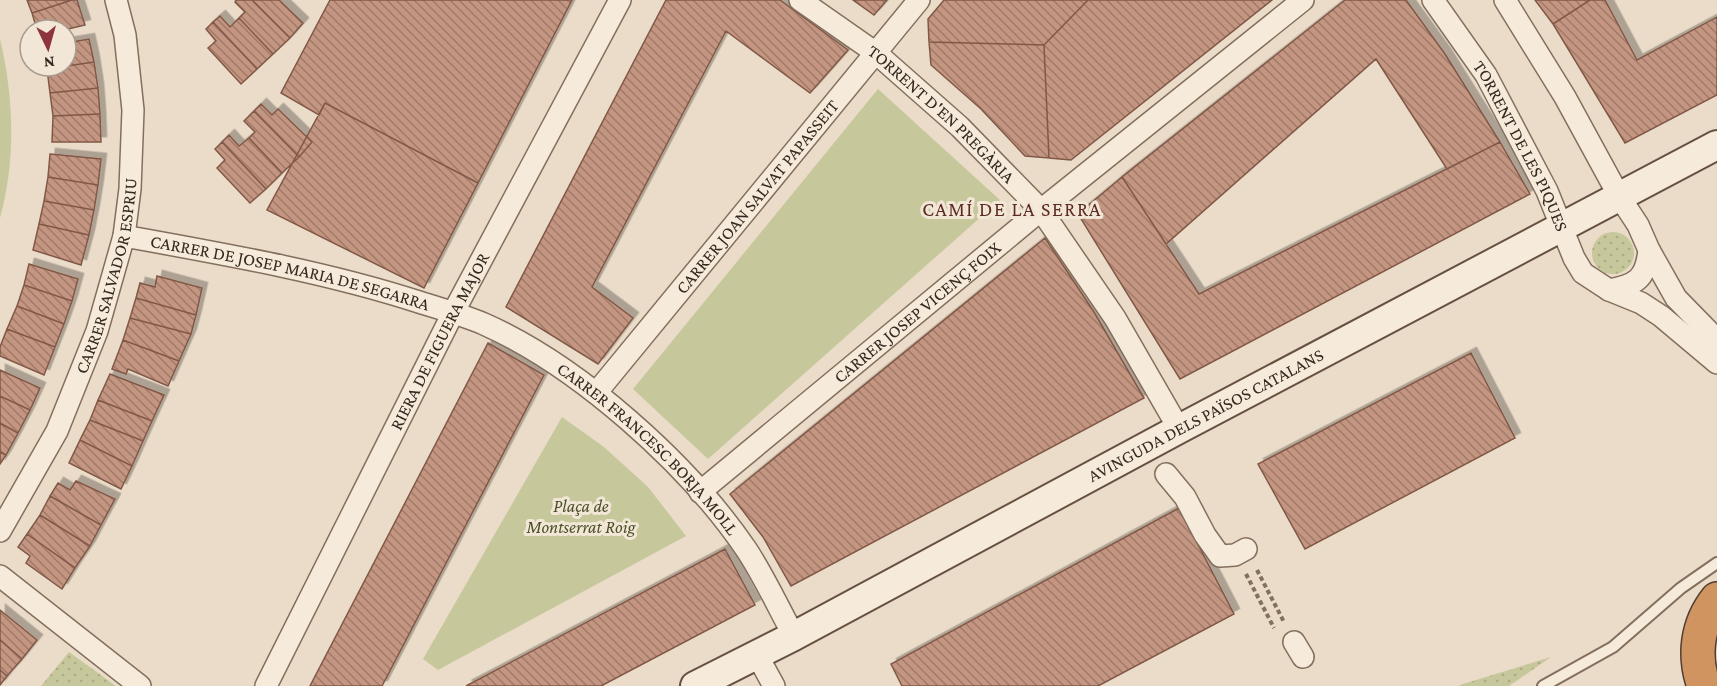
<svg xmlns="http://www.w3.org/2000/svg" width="1717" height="686" viewBox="0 0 1717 686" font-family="'Crimson Pro',serif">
<defs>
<pattern id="grass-dots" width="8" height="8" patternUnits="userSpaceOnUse" patternTransform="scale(1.5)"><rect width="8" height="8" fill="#c7c79c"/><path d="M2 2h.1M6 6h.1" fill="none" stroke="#acab86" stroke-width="1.8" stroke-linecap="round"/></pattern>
<pattern id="building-back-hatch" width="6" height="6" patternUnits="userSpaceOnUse" patternTransform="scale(1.5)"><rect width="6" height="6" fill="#c49681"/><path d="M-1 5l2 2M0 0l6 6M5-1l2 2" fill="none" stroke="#a07a69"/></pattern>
<filter id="shadow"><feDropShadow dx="5.5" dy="-5.5" stdDeviation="0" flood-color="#0004"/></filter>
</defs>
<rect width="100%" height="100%" fill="#eadcc8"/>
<path fill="url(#grass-dots)" d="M1592 253a21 21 0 1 1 42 0a21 21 0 1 1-42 0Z
M69,652l47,34h-75z
M1551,657l-42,29h-51l5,-2z"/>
<path fill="#c7c79c" d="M0,39c14,59 16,121 0,179z
M878,89l122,111 -292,259 -75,-70z
M562,417l42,30 44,40 38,49 -248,134 -15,-11z"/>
<path fill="url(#building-back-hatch)" stroke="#815847" stroke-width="1.5" filter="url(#shadow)" d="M27,0h45l-40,13z
M72,0h5l8,25 -21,5h-27l-5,-17z
M236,0h16l38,38 -17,16 -34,-36 6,-6 -10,-10z
M252,0h27l24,23 -13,15z
M330,0h242l-94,183 -153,-80 -6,12 -38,-22z
M666,0h114l68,50 -38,43 -84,-62 -134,256 41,31 -35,46 -92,-57z
M853,0h34l-13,15z
M944,0h144l-44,45 -115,-3 -1,-23z
M1088,0h184l-201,160 -22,-2 -5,-113z
M1345,0h61l39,54 55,88 -53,27 -71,-110 -210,185 -44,-67z
M1535,0h55l-37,24z
M1590,0h15l32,60 80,-43v78l-92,48 -72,-119z
M220,16l10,11 9,-9 34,36 -16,15 -44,-47z
M213,22l44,47 -16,15 -33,-36 8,-7 -10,-12z
M89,39l5,23 -47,7 -1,-3h20v-23z
M929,42l115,3 5,113 -24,-2 -44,-47 -50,-44z
M94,62l4,26 -48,5 -3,-24z
M98,88l2,26 -47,2 -3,-23z
M325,103l153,80 -54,105 -157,-78z
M261,104l11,11 6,-6 34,33 -13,15 -45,-46z
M254,111l45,46 -17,16 -33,-35 6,-6 -11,-11z
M100,114l1,28h-49l1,-26z
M229,135l10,11 10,-8 33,35 -16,16 -44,-47z
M222,142l44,47 -16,14 -33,-35 8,-8 -10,-11z
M1500,142l30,52 -350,185 -102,-165 44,-37 77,117z
M50,154l51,5 -3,26 -50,-8z
M48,177l50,8 -4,25 -50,-9z
M44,201l50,9 -5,25 -50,-11z
M39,224l50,11 -8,30 -48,-15z
M1045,238l49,74 50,86 -353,188 -28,-49 -33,-43z
M29,264l49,15 -6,22 -48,-16z
M157,276l45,12 -6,27 -60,-17 4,-15 15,4z
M24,285l48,16 -8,23 -47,-18z
M136,298l60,17 -5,19 -61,-16z
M17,306l47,18 -9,23 -48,-18z
M130,318l61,16 -12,27 -56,-21z
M7,329l48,18 -11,28 -44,-19v-9z
M123,340l56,21 -11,25 -40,-17 -2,5 -14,-5z
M488,343l56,32 -162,311h-72z
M1471,353l44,85 -210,111 -47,-85z
M0,370l40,18 -10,22 -30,-14z
M110,374l54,21 -12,26 -54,-21z
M0,396l30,14 -12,23 -18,-10z
M98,400l54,21 -9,20 -53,-21z
M90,420l53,21 -11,25 -52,-26z
M0,423l18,10 -12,22 -6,-3z
M80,440l52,26 -11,23 -52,-26z
M0,452l6,3 -6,9z
M76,481l39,18 -14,26 -51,-29 8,-13 12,7z
M50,496l51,29 -11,21 -50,-31z
M1179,508l55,106 -136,72h-196l-11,-22z
M40,515l50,31 -15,22 -48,-34z
M27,534l48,34 -13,21 -36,-26 4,-7 -12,-9z
M725,549l30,56 -154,81h-135z
M0,610l37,30 -15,19 -22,-19z
M0,640l22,19 -15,17 -7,-6z
M0,670l7,6 -7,9z"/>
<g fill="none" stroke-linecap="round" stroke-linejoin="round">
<defs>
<path id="lane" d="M1543,686l70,-39 68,-59 36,-25"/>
<g id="street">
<path id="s1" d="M800,0l76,53 84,74 81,83 74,108 64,111"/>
<path id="s2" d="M1433,0l53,75 61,116 27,67 9,15 26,17 32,13 20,13 56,47"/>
<path d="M1505,0l60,97 54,99 19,29 11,25 27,48 41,42"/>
<path id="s3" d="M124,236c99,18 199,35 295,66 22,7 44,13 65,22 95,42 204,140 262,225 18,27 32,58 48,87"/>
<path d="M1609,290c27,-5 37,-11 40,-40"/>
<path id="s4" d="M596,393l323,-393"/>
<path d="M1166,474l19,23 20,38 15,21 15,-1 11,-6"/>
<path id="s5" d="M700,492l341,-282 262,-210"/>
<path id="s6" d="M0,531l57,-100 40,-100 27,-95 6,-47 3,-79 -8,-75 -9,-35"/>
<path d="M0,576l140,110"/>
<path d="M1294,642l9,15"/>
<path d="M757,655l17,31"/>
<path id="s7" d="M266,686l187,-373 167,-313"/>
</g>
<g id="secondary">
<path id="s8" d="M695,686l99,-50 385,-207 538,-284"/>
</g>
<path id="highway" d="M1704,686c-11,-30 -7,-62 13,-87"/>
</defs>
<use href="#lane" stroke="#846f5e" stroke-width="14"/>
<use href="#street" stroke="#846f5e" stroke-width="24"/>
<use href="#secondary" stroke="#665042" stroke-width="32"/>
<use href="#highway" stroke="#523e32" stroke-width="36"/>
<path stroke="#846f5e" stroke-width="4" stroke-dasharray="4.5 3" stroke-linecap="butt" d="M1257,570l27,52
M1246,574l28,54"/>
<use href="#lane" stroke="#f6ebda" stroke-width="10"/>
<use href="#street" stroke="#f6ebda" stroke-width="21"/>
<use href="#secondary" stroke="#f6ebda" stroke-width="28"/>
<use href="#highway" stroke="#d09461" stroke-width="33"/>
</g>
<g text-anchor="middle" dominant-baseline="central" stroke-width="6" stroke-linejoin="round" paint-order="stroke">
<g font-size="18" fill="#362921" stroke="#f2e7d6">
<text stroke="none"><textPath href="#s1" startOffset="182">TORRENT D'EN PREGÀRIA</textPath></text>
<text stroke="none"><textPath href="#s2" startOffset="171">TORRENT DE LES PIQUES</textPath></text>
<text stroke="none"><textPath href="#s4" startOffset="254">CARRER JOAN SALVAT PAPASSEIT</textPath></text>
<text stroke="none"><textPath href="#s3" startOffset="170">CARRER DE JOSEP MARIA DE SEGARRA</textPath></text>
<text stroke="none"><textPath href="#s6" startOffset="279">CARRER SALVADOR ESPRIU</textPath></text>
<text stroke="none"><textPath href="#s5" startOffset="282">CARRER JOSEP VICENÇ FOIX</textPath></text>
<text stroke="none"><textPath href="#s7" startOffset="386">RIERA DE FIGUERA MAJOR</textPath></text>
<text stroke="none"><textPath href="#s8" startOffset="578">AVINGUDA DELS PAÏSOS CATALANS</textPath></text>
<text stroke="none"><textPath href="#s3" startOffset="579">CARRER FRANCESC BORJA MOLL</textPath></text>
</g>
<g font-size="18" font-style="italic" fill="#4a5029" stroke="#f2e7d6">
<text x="581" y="506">Plaça de<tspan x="581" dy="21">Montserrat Roig</tspan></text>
</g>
<g font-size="20" letter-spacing="1.5" fill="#5e2b24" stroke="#f2e7d6">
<text x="1012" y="209">CAMÍ DE LA SERRA</text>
</g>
</g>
<g transform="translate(48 48) rotate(175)"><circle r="28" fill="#f2e7d6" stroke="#a79b8e" stroke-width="1.5"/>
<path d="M0-4.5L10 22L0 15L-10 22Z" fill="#8d343e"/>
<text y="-9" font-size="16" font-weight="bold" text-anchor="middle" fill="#362921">N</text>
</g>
</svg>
